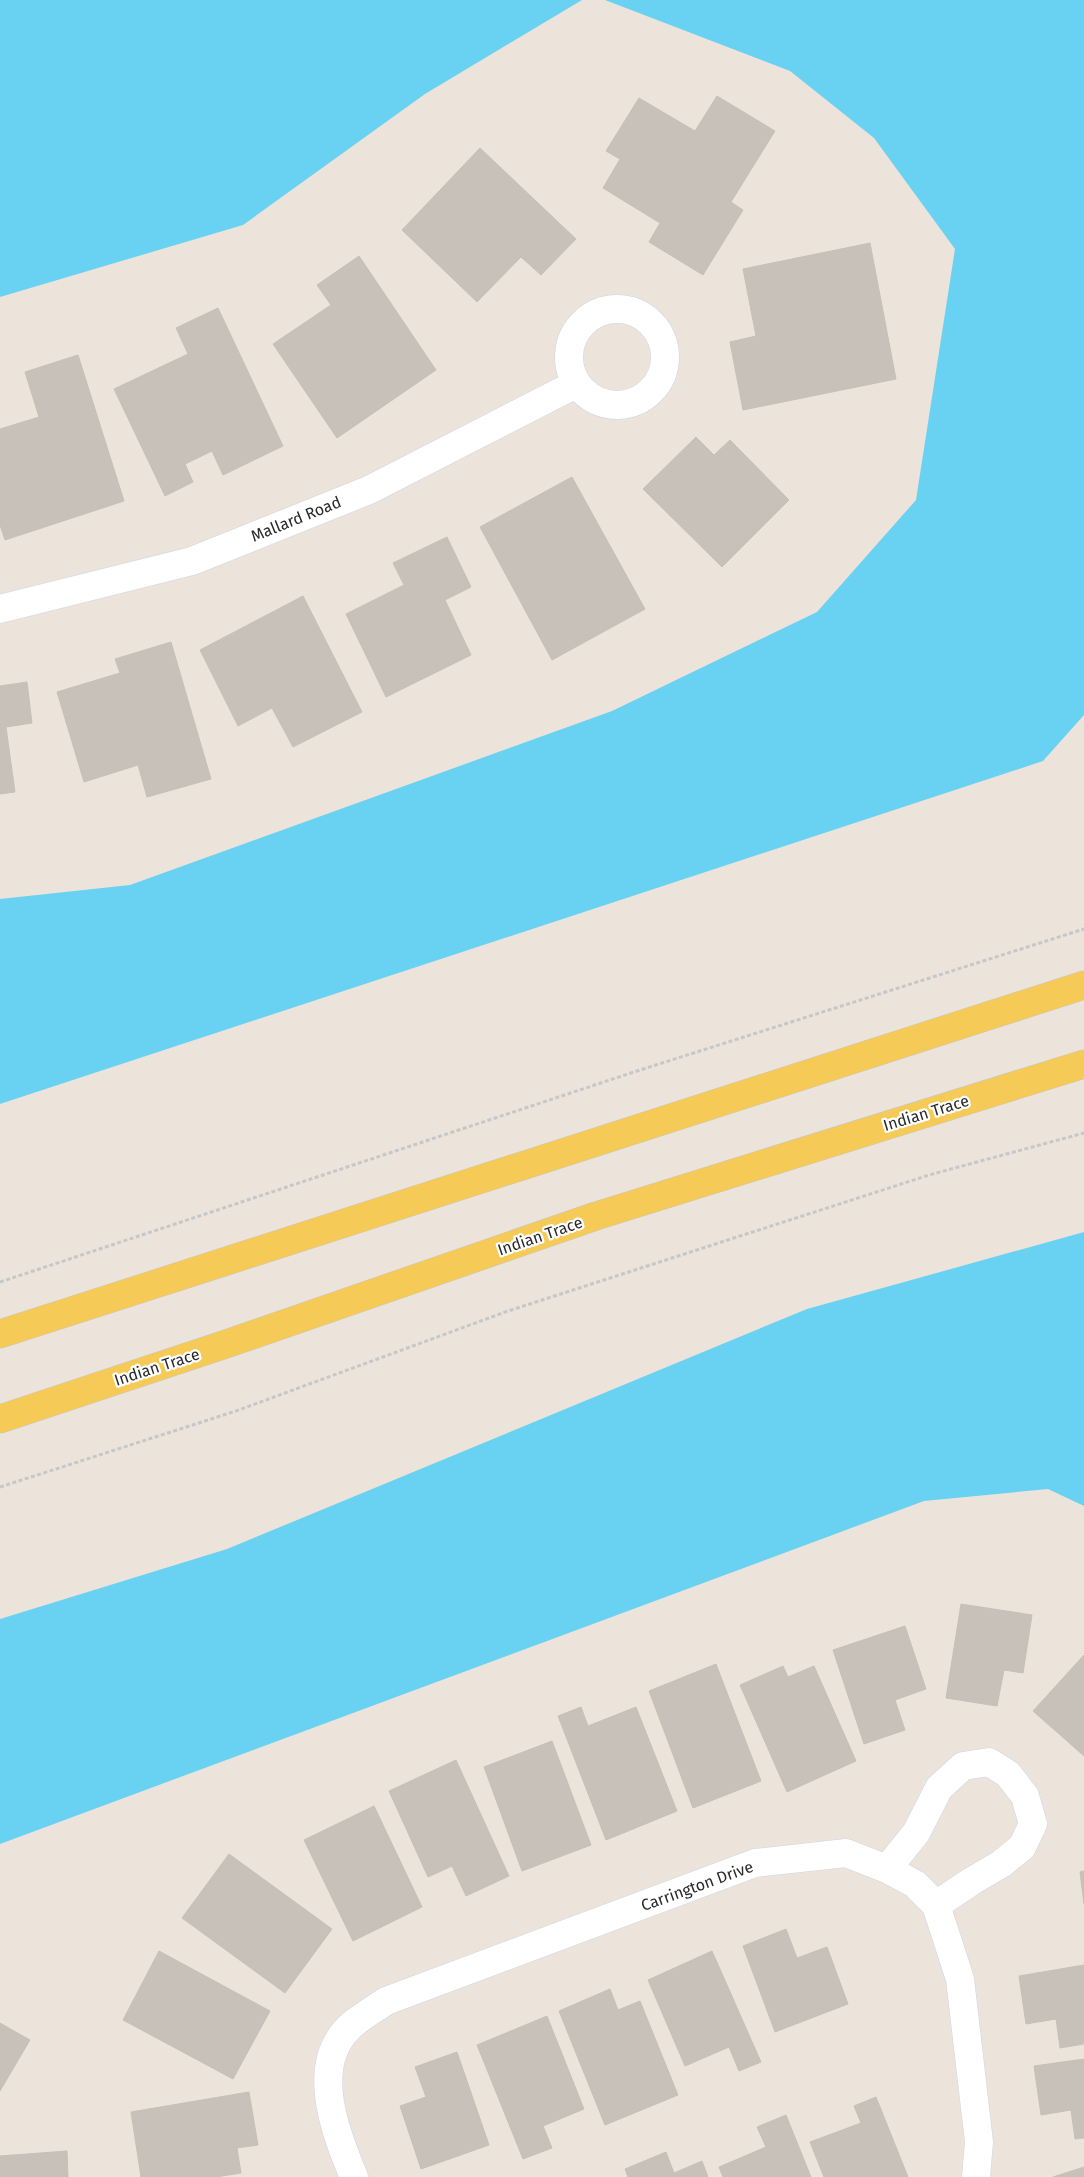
<svg xmlns="http://www.w3.org/2000/svg" width="1084" height="2177" viewBox="0 0 1084 2177" font-family="'Fira Sans',sans-serif">
<rect width="100%" height="100%" fill="#ece4da"/>
<path fill="#69d2f2" d="M0,0h582l-157,94 -182,131 -243,72z
M605,0h479v715l-41,46 -1043,343v-205l130,-14 482,-174 205,-99 99,-112 39,-251 -81,-111 -84,-67z
M1084,1232v274l-36,-17 -124,12 -924,343v-225l227,-70 580,-240z"/>
<path fill="#c7c1ba" stroke="#c7c0b4" d="M717,96l58,35 -44,71 12,8 -40,65 -54,-33 11,-19 -57,-35 17,-29 -14,-8 33,-53 56,33z
M480,148l96,91 -35,36 -20,-18 -44,45 -75,-72z
M870,243l26,136 -153,31 -13,-68 26,-6 -13,-67z
M359,256l77,114 -99,68 -64,-94 58,-39 -14,-20z
M218,308l65,138 -60,29 -11,-24 -27,13 8,18 -28,14 -51,-107 74,-35 -12,-26z
M78,355l46,146 -119,39 -5,-15v-96l39,-12 -14,-45z
M696,437l18,18 16,-15 59,60 -67,67 -79,-78z
M572,477l73,132 -93,51 -72,-133z
M447,537l24,50 -26,13 26,55 -85,42 -40,-83 58,-29 -11,-22z
M303,596l59,116 -69,35 -21,-39 -34,18 -38,-76z
M171,642l40,137 -64,18 -9,-32 -54,17 -27,-90 63,-19 -5,-14z
M27,682l5,41 -26,4 9,65 -15,2v-108z
M961,1604l71,11 -9,58 -19,-3 -7,36 -51,-8z
M905,1626l21,63 -31,11 10,30 -41,14 -31,-94z
M1084,1655v101l-51,-45z
M716,1664l45,117 -68,27 -44,-117z
M783,1666l5,11 26,-11 42,95 -69,31 -47,-107z
M581,1707l7,19 48,-19 41,104 -71,29 -48,-124z
M552,1741l39,104 -69,26 -38,-104z
M456,1760l53,116 -43,20 -14,-30 -24,11 -39,-86z
M374,1806l48,101 -69,34 -49,-101z
M229,1854l103,75 -47,64 -103,-75z
M1084,1871v33l-4,-32z
M786,1929l11,29 30,-11 21,57 -73,28 -32,-86z
M159,1951l111,60 -37,68 -110,-59z
M712,1951l49,111 -22,9 -10,-24 -44,19 -37,-86z
M1084,1965v79l-24,4 -4,-29 -30,5 -7,-48z
M610,1989l8,21 22,-9 38,94 -73,30 -46,-114z
M547,2016l37,93 -41,17 9,22 -29,11 -46,-114z
M0,2023l30,17 -30,51z
M457,2052l32,93 -68,24 -21,-63 26,-9 -11,-30z
M1084,2059v79l-9,1 -4,-29 -30,5 -7,-49z
M249,2092l9,53 -21,3 4,25 -25,4h-75l-10,-65z
M876,2097l32,80h-84l-14,-35 51,-19 -7,-17z
M786,2115l25,62h-88l-4,-10 47,-20 -9,-20z
M67,2151l1,26h-68v-21z
M666,2152l8,21 28,-12 6,16h-80l-3,-8z
M1084,2167v10h-31z"/>
<g fill="none" stroke-linecap="round" stroke-linejoin="round">
<defs>
<path id="minor" d="M569 357a48 48 0 1 1 96 0a48 48 0 1 1-96 0Z
M0,609l192,-48 177,-71 207,-106
M887,1869l29,-36 23,-45 24,-22 26,-4 19,12 17,22 8,28 -11,23 -21,17 -29,17 -36,24
M354,2177c-19,-45 -47,-116 0,-154 10,-8 22,-15 32,-22l369,-138 91,-10 41,16 28,15 21,21 24,74 19,163 -3,35"/>
<path id="major" d="M0,1334l1084,-349
M0,1419l226,-75 370,-128 488,-152"/>
</defs>
<use href="#minor" stroke="#cfd4e3" stroke-width="29"/>
<use href="#major" stroke="#c7c7c7" stroke-width="29"/>
<path stroke="#c7c7c7" stroke-width="3" stroke-dasharray="4 2.5" stroke-linecap="butt" d="M0,1282l640,-212 444,-141
M0,1487l236,-76 272,-100 421,-136 155,-42"/>
<use href="#minor" stroke="#fff" stroke-width="28"/>
<use href="#major" stroke="#f5ca56" stroke-width="28"/>
</g>
<g text-anchor="middle" dominant-baseline="central" stroke-width="4.5" stroke-linejoin="round" paint-order="stroke">
<g font-size="16" fill="#292929" stroke="#fff">
<text transform="translate(296 519) rotate(-22)">Mallard Road</text>
<text transform="translate(926 1113) rotate(-17)">Indian Trace</text>
<text transform="translate(540 1236) rotate(-19)">Indian Trace</text>
<text transform="translate(157 1367) rotate(-18)">Indian Trace</text>
<text transform="translate(697 1886) rotate(-20)">Carrington Drive</text>
</g>
</g>
</svg>
